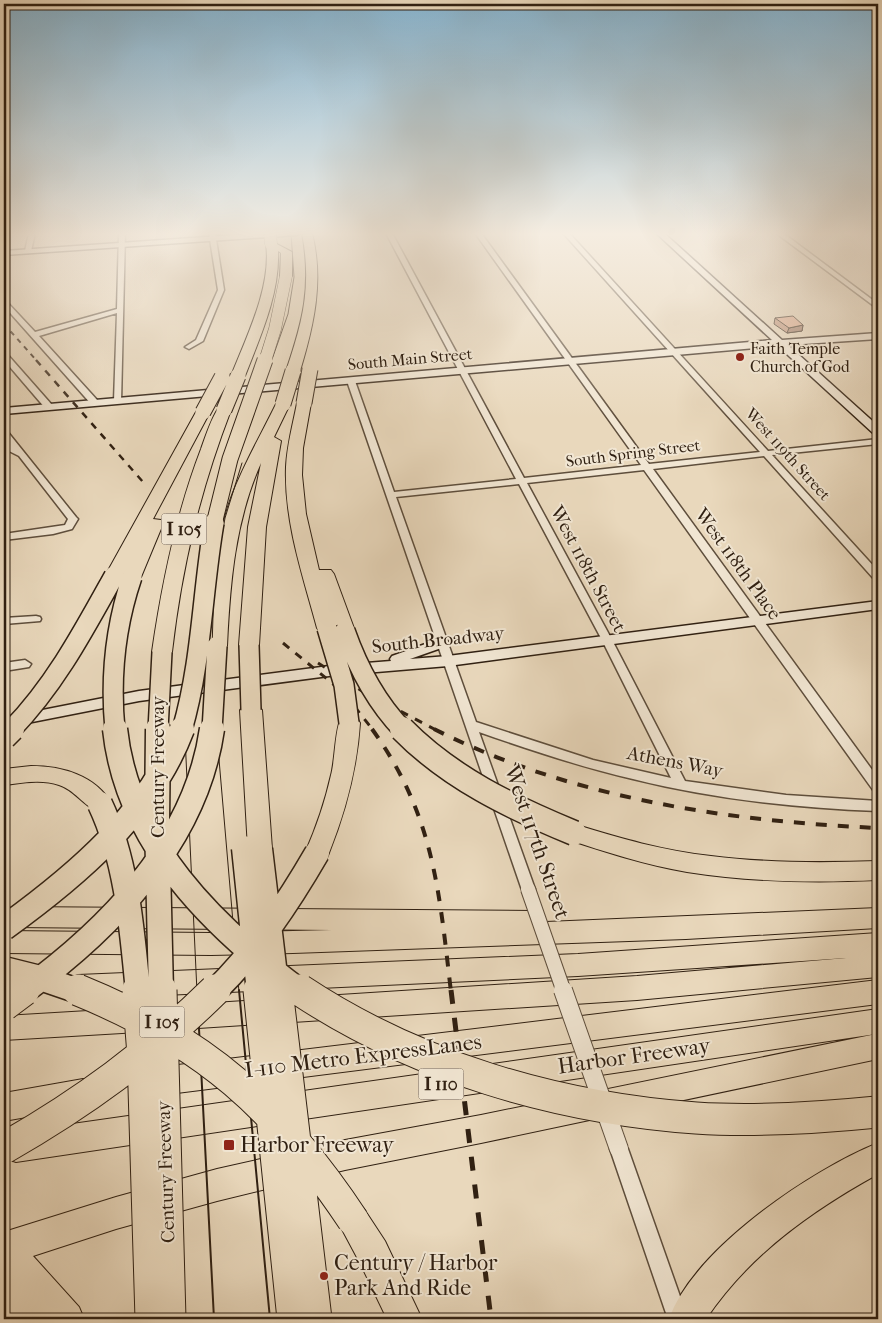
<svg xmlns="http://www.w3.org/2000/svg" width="882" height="1323" viewBox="0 0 882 1323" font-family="'IM FELL French Canon',serif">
<rect width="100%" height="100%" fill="#e9d8bc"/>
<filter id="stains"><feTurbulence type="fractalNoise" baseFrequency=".004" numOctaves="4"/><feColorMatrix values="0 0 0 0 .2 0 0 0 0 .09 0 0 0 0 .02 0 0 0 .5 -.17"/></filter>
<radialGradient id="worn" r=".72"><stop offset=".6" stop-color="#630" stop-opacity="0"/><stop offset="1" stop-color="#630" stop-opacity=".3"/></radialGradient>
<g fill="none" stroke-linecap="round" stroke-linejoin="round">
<defs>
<path id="street" d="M29,233h6l-4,18 -3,2 -3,-2z
M119,233h6l-4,170 -7,-2 3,-88 -78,23 59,65v4h-6l-88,-99v-6l2,1 29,31 82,-23z
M209,233h6l9,57 -21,51 -14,8 -4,-2 11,-7 22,-50z
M386,233h6l132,245 117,-13 -166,-232h6l168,231 111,-12 -197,-219h6l199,218 110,-12v5l-106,11 106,116v9l-4,-1 -110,-123 -111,13 225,309v14l-5,-2 -229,-320 -117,13 85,157 73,141 101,14 92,6v10c-82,-3 -165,-12 -245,-32 -52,-12 -103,-29 -154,-47l56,157 -2,4 -5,2 -5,-2 -176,-512 4,-2 4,2 39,111 122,-13zM519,484l83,156 69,138 -78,-18 -117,-38 -80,-225z
M776,233h7l95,71v5z
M4,354h3l45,51v4h-6l-42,-49z
M4,430l3,1 69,86 2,2 -6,10 -19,5 -49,6v-6l61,-9 3,-6 -49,-63 -10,-5h-5v-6h6l-6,-7z
M36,616l4,1 1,2 -1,2 -36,3v-6z
M25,660l6,4 -2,3 -25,4v-8z
M619,1141l6,2 3,6 60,170h-20l-58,-170 3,-6z"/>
<path id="secondary" d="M264,233h37l-4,2 -293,20v-4z
M656,233h8l118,107 96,-7v6l-90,6 90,81v9l-4,-1 -96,-88 -774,68v-6l768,-68z
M878,601v8l-430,57 -119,10 -190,25 -122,24 -6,-1 -2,-4 2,-4 6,-1 122,-24 190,-25 62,-5 -1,-2 2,-3 50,-18 5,2 2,3 -2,3 -37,13 38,-3z"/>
<path id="highway" d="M302,233h10c12,48 2,92 -12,138l-7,4 -7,-4c17,-50 26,-85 16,-138z
M271,241l21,11v24l-6,3 -6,-3 1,-23 -3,-2c2,43 -18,86 -33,125l-7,4 -5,-1 -2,-3c15,-38 41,-90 35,-132z
M304,399l5,1 2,3 -8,45 -1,27 4,39 13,56h12l3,4 21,57 -3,4 -7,2 -7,-2 -3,-5 -8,4 -7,-2 -3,-4c-14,-52 -33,-106 -31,-161 1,-22 7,-43 11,-64l2,-3z
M283,400l5,1 2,3 -16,33 7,4 -15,86 -7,118 -3,4 -7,2 -7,-2 -3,-4 9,-118 13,-64c-26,58 -31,120 -34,183l-3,4 -7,2 -7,-2 -3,-4c4,-50 7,-101 24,-148 12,-33 30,-63 45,-94l2,-3z
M224,406l5,1 2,3c-31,81 -49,155 -59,242l-3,4 -7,2 -7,-2 -3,-4c10,-69 24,-138 49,-203 5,-14 10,-30 18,-42z
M203,408l5,1 2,3 -57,107 8,1 2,4 -22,53 -3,4 -6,1 -6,-1 -3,-4 2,-5 -5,8 -6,1 -6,-1 -3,-4 91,-164 2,-3z
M251,703l7,2 4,5 10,139 -3,6 -9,3 -9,-3 -3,-6 -8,-139 4,-5z
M349,716l8,2 3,5c-3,46 -14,87 -31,130l-3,7 -9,2 -9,-2 -3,-7c11,-25 20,-51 26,-78 4,-14 4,-46 10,-57z
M31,766c31,0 64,9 81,38l-4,6c-20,6 -29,-19 -49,-25 -18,-6 -37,-2 -55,0v-16z
M574,824c45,14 90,27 137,32 55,7 111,7 167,5v19c-63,3 -128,2 -191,-8 -41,-7 -81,-20 -121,-33l-4,-6 4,-6z
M13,907l521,4 9,3 3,8 332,-14v20l-192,11 -393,14 -82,2 -207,-2v-22l207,2 121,-3 -319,-3 -9,-3v-14z
M878,933v44l-241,23 -454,29 -10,-3 -4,-9 4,-9 10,-3 454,-29 209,-18 -268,18 -500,23 -10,-4 -4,-8 4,-8 10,-4 500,-21z
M878,980v24l-725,92 -10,-4 -5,-10 5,-10 10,-4z
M139,1008l10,3 4,9 -4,9 -10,3 -135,8v-24z
M878,1009v50l-397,84 -136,27 -128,31 -101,28 -83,27 46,51 5,12h-78l-2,-3v-84l112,-35 101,-28 128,-29 136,-25 395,-81 -860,128 -11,-4v-22l11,-4z
M83,1079l10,4 5,10 -5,10 -10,4 -79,14v-28z
M878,1143v31c-67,37 -129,81 -172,145h-37c25,-70 142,-149 209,-176z
M353,1204l11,5 21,32 37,78h-35l-26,-54 -24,-45 5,-11z"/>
</defs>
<use href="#street" stroke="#5e4e3c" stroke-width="3"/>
<use href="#secondary" stroke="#302012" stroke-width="3"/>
<use href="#highway" stroke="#302012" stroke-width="2"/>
<use href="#street" fill="#f1e6d3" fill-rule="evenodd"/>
<use href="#secondary" fill="#f1e6d3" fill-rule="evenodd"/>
<use href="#highway" fill="#e9d8bc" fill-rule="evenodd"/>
<path stroke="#302012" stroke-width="1" d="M197,992l-12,-255 2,-50 16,-104 13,-65 72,-204 6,-37 -3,-44
M239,992l-25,-291 -2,-52 2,-67 11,-64 17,-55"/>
<path stroke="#302012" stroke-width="2" d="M197,990l17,329
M239,990l31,329"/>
<path stroke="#302012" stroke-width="2" stroke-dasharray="5 5" stroke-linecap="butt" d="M4,324l33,37"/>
<path stroke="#302012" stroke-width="2.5" stroke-dasharray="7 7" stroke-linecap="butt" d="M36,360l107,122"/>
<path stroke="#302012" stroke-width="3" stroke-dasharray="8 8" stroke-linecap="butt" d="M283,643l60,49 30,38
M318,663l44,28 74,39"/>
<path stroke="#302012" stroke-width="4" stroke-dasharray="11 11" stroke-linecap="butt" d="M372,729c62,86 67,161 79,263
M434,729c136,69 292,92 444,99"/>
<path stroke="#302012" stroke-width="5" stroke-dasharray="14 14" stroke-linecap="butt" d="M451,990l40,329"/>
<defs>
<path id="street-bridge-far1" d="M528,889l36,103"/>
<path id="street-bridge" d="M563,990l56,159"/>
<path id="highway-bridge-far4" d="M270,233l1,11
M265,361l10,-32 11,-53"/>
<path id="highway-bridge-far3" d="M304,403l6,-34
M283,404l10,-33
M224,410l14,-34
M203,412l19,-35
M214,524l16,-65 35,-99"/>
<path id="highway-bridge-far2" d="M327,628l17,57 5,38
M345,631c13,37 30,70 58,99
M249,645l2,65
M11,730c44,-45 73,-100 103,-154
M115,730c-5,-52 0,-103 17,-153
M158,730l4,-78
M182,730c20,-69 20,-137 32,-207
M212,730l5,-84"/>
<path id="highway-bridge-far1" d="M115,729c12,114 98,198 186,263
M158,729l-1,94 4,169
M402,729c48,49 109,78 172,104
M4,737l8,-8
M100,804c27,57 32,126 38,188
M244,848l15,144
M260,849l17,143
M4,928c72,-52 146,-114 178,-199
M4,969l36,9 41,14
M23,992c88,-64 173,-151 189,-263
M214,992c42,-41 74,-89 103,-139"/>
<path id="highway-bridge" d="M78,990c126,51 200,117 275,230
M138,990l5,65 8,264
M161,990l9,329
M259,990l34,329
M277,990l39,329
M300,990c116,77 257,118 396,128 60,4 121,0 181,-6
M4,1005l20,-15
M4,1148c79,-45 146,-94 211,-158"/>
</defs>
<use href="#street-bridge-far1" stroke="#5e4e3c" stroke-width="16" stroke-linecap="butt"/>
<use href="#street-bridge" stroke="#5e4e3c" stroke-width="20" stroke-linecap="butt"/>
<use href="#highway-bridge-far4" stroke="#302012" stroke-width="13" stroke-linecap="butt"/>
<use href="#highway-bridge-far3" stroke="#302012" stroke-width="17" stroke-linecap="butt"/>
<use href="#highway-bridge-far2" stroke="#302012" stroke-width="22" stroke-linecap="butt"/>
<use href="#highway-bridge-far1" stroke="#302012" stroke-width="27" stroke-linecap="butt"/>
<use href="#highway-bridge" stroke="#302012" stroke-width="33" stroke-linecap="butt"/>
<use href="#street-bridge-far1" stroke="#f1e6d3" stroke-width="14"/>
<use href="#street-bridge" stroke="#f1e6d3" stroke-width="18"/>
<use href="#highway-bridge-far4" stroke="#e9d8bc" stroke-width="12"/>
<use href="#highway-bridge-far3" stroke="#e9d8bc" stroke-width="15"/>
<use href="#highway-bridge-far2" stroke="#e9d8bc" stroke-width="19"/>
<use href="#highway-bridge-far1" stroke="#e9d8bc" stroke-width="24"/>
<use href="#highway-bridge" stroke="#e9d8bc" stroke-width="31"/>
</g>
<path fill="#c4967e" stroke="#302012" d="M775,318l28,7 -1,6 -15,2 -13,-9z"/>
<path fill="#a07a67" stroke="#302012" d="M803,325l-1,6 -15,2 2,-5z"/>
<path fill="#e4af93" stroke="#302012" d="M793,316l10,9 -14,3 -14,-10z"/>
<linearGradient id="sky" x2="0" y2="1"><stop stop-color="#87b6d3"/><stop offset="0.56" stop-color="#f5ede1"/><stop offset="1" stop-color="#f5ede1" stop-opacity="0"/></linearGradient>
<rect width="882" height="418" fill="url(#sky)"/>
<g fill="#8f2418" stroke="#f1e6d3" stroke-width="2">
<circle cx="740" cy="357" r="5"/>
<rect x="223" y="1139" width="12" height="12" rx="2.5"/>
<circle cx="324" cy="1276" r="5"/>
</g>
<g text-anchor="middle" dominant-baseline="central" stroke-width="4" stroke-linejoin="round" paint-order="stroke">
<g font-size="16" fill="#302012" stroke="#f1e6d3" text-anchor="start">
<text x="750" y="348">Faith Temple<tspan x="750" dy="18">Church of God</tspan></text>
</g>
<g font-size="16" fill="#302012" stroke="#f1e6d3">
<text transform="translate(410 359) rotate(-5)">South Main Street</text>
<text transform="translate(633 453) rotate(-7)">South Spring Street</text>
<text transform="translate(788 454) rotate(48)">West 119th Street</text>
</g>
<g fill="#f1e6d3" stroke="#6a5b4c" stroke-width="1">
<rect x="161.5" y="513.5" width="45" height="31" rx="4"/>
<rect x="139.5" y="1006.5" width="45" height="31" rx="4"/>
<rect x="418.5" y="1068.5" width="45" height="31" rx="4"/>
</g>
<g font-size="18" font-weight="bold" fill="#302012">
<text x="184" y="529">I 105</text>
<text x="162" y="1022">I 105</text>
<text x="441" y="1084">I 110</text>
</g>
<g font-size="19" fill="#302012" stroke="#f1e6d3">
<text transform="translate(738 564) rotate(54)">West 118th Place</text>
<text transform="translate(588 569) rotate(62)">West 118th Street</text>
<text transform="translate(438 640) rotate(-6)">South Broadway</text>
<text transform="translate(675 762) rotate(11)">Athens Way</text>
<text transform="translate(158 767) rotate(-90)">Century Freeway</text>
<text transform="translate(166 1172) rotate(-92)">Century Freeway</text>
</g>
<g font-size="22" fill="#302012" stroke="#f1e6d3">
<text transform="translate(537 842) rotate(71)">West 117th Street</text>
<text transform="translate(363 1056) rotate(-7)">I-110 Metro ExpressLanes</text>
<text transform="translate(634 1056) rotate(-8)">Harbor Freeway</text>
</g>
<g font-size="22" fill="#302012" stroke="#f1e6d3" text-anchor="start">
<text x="240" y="1145">Harbor Freeway</text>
<text x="334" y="1263">Century / Harbor<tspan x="334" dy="25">Park And Ride</tspan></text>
</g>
</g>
<rect width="882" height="1323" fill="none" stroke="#e9d8bc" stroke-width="20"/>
<rect x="5" y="5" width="872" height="1313" fill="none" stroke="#302012" stroke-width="2.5"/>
<rect x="10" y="10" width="862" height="1303" fill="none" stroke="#302012"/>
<rect width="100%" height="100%" filter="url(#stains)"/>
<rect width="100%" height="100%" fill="url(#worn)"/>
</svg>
